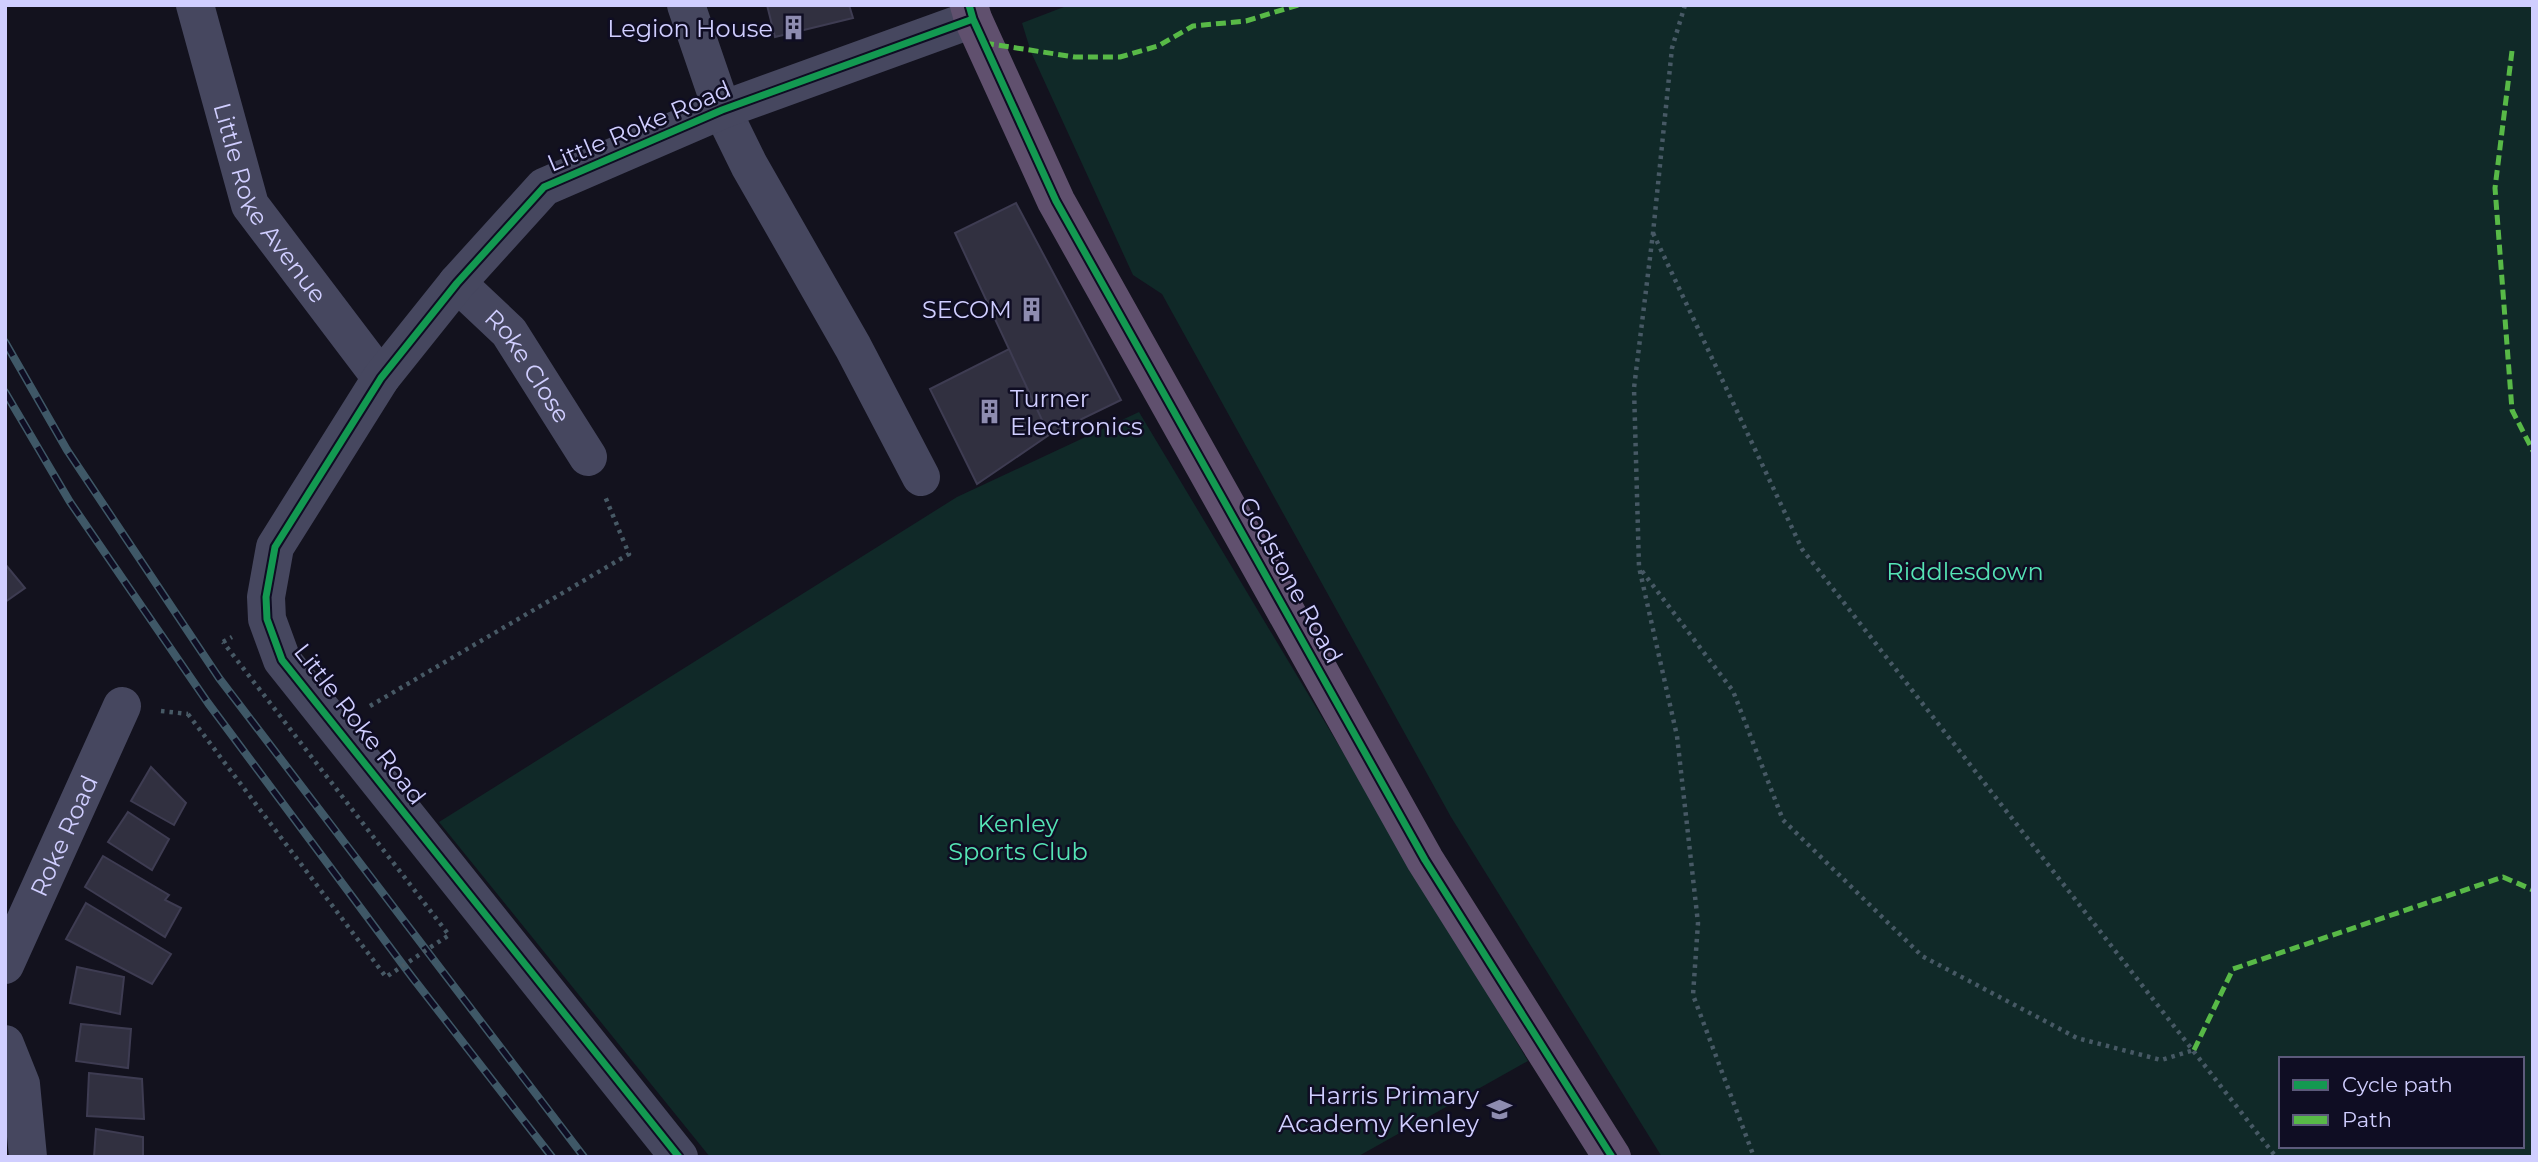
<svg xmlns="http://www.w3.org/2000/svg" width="2538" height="1162" viewBox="0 0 2538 1162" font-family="Montserrat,sans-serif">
<rect width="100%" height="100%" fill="#13121e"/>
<path fill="#102928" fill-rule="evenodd" d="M1069,5h1464v1152h-871l-211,-340 -289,-523 -29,-19 -102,-223 -9,-29zM2281,1059h241v87h-241z
M1139,412l389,649 -171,96h-647l-271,-335 518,-325z"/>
<path fill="#313040" stroke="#3e3c52" stroke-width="2" d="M767,5h82l4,13 -78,19z
M1016,203l105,197 -72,35 -94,-202z
M1009,349l40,86 -72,49 -47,-95z
M5,564l20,24 -20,14z
M151,767l35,36 -12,22 -43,-24z
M128,812l41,27 -17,31 -44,-28z
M103,856l66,39 -4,5 16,8 -16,29 -80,-50z
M86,903l85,51 -19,30 -86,-45z
M77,967l47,10 -4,37 -50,-11z
M81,1024l50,5 -3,39 -52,-7z
M89,1073l53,6 2,40 -57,-3z
M96,1129l47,8v20h-49z"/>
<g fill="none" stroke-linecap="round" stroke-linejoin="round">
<path stroke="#475965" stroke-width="4.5" stroke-dasharray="3.5 5" stroke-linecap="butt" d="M1685,5l-13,43 -19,185 -19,155 5,179 38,169 21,187 -5,72 61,162
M1653,233l149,316 474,608
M1642,571l91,120 50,129 139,136 155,82 84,22 33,-10
M223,642l9,-5
M370,706l259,-152 -25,-60
M161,711l27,3"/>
<g stroke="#46475f" stroke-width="38">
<path id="s1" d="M195,5l55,200 131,173"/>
<path d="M686,5l36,105 27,55 104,182 68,130"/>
<path id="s2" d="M457,283l52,49 79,125"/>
<path id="s3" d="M5,965l117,-259"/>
<path d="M5,1044l16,40 7,73"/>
<path d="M679,1157l-397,-497 -15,-41 -1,-22 9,-50 106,-169 76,-95 87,-96 178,-77 251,-91"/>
</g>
<path stroke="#60506e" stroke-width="38" d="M969,5l4,14 83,182 369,659 187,297"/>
<defs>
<path id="rail" d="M5,342l62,108 152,228 365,479
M5,392l65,110 138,201 204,274 140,180"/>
</defs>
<use href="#rail" stroke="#3f5867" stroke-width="8"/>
<use href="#rail" stroke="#0f0d23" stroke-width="5" stroke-dasharray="16" stroke-linecap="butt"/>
<path stroke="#475965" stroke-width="4.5" stroke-dasharray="3.5 5" stroke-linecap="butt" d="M188,714l198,263 63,-42 -226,-293"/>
<path stroke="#58b947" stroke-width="5" stroke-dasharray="10 5" stroke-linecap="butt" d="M984,43l91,14h45l38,-11 35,-20 53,-5 52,-16
M2512,51l-17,137 17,222 21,41
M2194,1050l39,-81 270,-92 30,13"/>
<defs>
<path id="cycleway" d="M969,5l4,14 83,182 369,659 187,297
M679,1157l-397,-497 -15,-41 -1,-22 9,-50 106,-169 76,-95 87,-96 178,-77 251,-91"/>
</defs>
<use href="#cycleway" stroke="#0f0d23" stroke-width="11"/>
<use href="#cycleway" stroke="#139951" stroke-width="7"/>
</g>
<defs>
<symbol id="building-bare" viewBox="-9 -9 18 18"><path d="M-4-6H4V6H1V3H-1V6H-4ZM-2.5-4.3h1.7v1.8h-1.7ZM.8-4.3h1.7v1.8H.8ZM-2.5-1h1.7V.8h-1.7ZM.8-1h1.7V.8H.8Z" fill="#8e8cb0" stroke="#0f0d23" stroke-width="2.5" paint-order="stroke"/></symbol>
<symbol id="school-bare" viewBox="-9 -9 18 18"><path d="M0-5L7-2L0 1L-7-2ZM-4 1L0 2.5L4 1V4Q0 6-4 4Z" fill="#8e8cb0" stroke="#0f0d23" stroke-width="2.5" paint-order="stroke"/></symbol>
</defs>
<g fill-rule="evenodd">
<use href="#building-bare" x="776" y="10" width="35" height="35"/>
<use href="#building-bare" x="1014" y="292" width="35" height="35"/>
<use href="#building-bare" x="972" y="394" width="35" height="35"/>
<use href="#school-bare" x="1482" y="1092" width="35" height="35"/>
</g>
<g text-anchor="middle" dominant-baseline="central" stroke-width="5" stroke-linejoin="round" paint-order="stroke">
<g font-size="24" fill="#d0ceff" stroke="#0f0d23" text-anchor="end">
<text x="773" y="28">Legion House</text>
<text x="1012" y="309">SECOM</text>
<text x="1010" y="398" text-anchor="start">Turner<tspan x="1010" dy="28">Electronics</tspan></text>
<text x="1479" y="1095">Harris Primary<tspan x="1479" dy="28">Academy Kenley</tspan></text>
</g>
<g font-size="24" fill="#d0ceff" stroke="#0f0d23">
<text transform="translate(639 126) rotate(-23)">Little Roke Road</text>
<text stroke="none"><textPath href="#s1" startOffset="214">Little Roke Avenue</textPath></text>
<text stroke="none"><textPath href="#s2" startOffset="110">Roke Close</textPath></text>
<text transform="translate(1291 580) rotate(61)">Godstone Road</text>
<text transform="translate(360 724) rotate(52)">Little Roke Road</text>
<text stroke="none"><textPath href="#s3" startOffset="142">Roke Road</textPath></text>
</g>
<g font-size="24" fill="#55e4b5" stroke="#0f0d23">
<text x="1965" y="571">Riddlesdown</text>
<text x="1018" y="823">Kenley<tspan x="1018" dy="28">Sports Club</tspan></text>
</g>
</g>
<rect width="2538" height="1162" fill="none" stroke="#d0ceff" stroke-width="14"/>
<rect x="2279" y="1057" width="245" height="91" fill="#0f0d23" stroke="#5c5a7b" stroke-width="2"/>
<rect x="2293" y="1080" width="35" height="10" fill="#139951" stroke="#5c5a7b" stroke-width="2"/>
<text x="2342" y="1092" font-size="21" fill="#d0ceff">Cycle path</text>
<rect x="2293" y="1115" width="35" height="10" fill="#58b947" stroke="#5c5a7b" stroke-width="2"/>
<text x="2342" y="1127" font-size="21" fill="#d0ceff">Path</text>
</svg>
